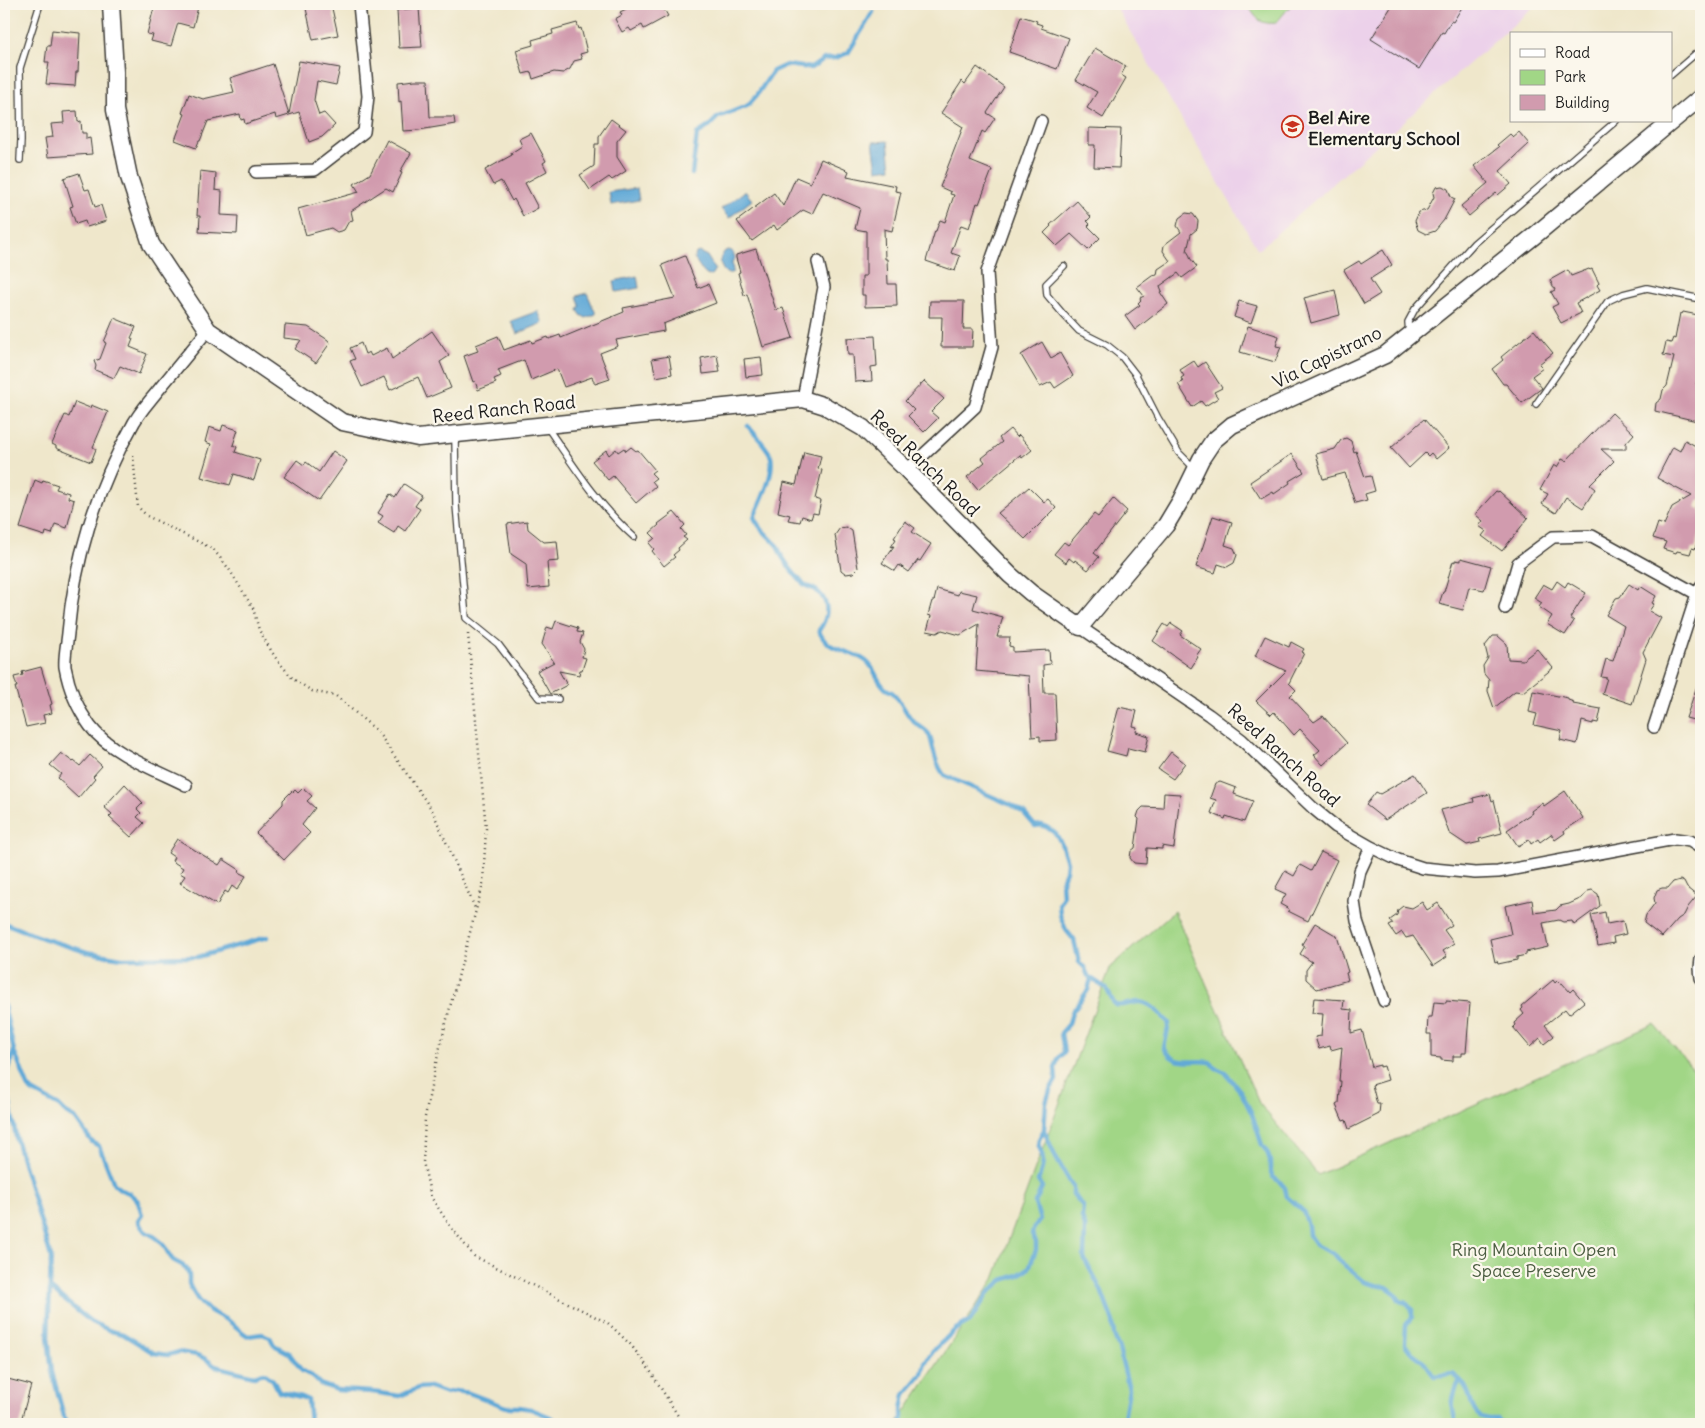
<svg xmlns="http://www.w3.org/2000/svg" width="1705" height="1428" viewBox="0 0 1705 1428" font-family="Delius,sans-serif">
<rect width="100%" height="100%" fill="#fbf7ec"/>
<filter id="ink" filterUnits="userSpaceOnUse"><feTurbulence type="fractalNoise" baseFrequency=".02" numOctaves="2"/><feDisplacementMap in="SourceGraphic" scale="10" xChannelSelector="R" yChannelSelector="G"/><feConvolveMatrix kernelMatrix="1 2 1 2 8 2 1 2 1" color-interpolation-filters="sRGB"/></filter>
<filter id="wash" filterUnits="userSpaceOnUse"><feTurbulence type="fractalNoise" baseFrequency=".0096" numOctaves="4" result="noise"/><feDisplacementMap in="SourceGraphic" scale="20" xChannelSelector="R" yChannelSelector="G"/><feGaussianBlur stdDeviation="1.12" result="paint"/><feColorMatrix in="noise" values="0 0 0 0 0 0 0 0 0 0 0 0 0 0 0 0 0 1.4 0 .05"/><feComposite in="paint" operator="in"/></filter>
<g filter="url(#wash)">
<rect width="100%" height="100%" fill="#efe7cb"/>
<path fill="#ecd1ea" d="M1114,4h423l-279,246z"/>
<path fill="#a1d686" stroke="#5e7951" d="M1247,4h45l-16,19c-18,2 -20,-6 -29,-19z
M1174,911l85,192 59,72 336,-151 47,55v345h-804l97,-145 116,-311z"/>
<path fill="#60a9d7" stroke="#3e627a" d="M888,141l3,27 -14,2 -4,-28z
M637,188l2,12 -28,5 -2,-13z
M745,191l7,9 -23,18 -8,-9z
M729,250l3,1 3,6 -3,5 1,10 -5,2c-9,-5 -9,-16 -3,-23z
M699,252l8,4 8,13 -3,5 -3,2c-7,-2 -9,-11 -15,-17l2,-6z
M637,276l2,12 -23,4 -2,-11z
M587,293l9,21 -10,4 -5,-3 -3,-5 2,-4 -3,-10z
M538,311l5,12 -26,11 -6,-13z"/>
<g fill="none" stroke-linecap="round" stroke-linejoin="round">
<path stroke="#60a9d7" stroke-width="4.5" d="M692,174l5,-40 11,-7 10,-10 29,-11 10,-11 16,-24 13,-6 25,3 13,-9 11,-1 13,-5 25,-41
M748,426c7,9 17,18 22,28 7,16 -10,49 -16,63 5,13 16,19 24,30 2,4 2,8 5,11 5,8 14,20 22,27 5,3 12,4 16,10 9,11 6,25 -2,35 6,22 32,19 47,31 9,7 10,18 18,26 2,3 7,4 9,6 8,8 13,21 21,29 5,4 11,7 15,12 5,14 5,28 15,41l67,30 13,8 11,13 7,-1 6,3 8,6 5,9 6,19 -1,9 -4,10 1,16 -4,6 1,12 6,15 8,10 5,22 6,6 3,8 18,12 9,17c9,2 15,-3 24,-3 12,0 22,13 30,21l-5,25c12,20 26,11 46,14l6,6 9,4 16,20 11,22 10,31 5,7 3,8v10l3,7 7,5 5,6 2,9 16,14 5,14 1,10 7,10 18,9 9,10 22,18 10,3 12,2 8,6 5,8 7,2 5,6v8l-6,8 -1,19 5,7 12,9 12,16 19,-2c3,3 7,5 9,8 14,16 3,39 36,37l5,5
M4,923l41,16 42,13 35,6 76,-1 69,-20
M1091,978l-3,12 -16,22 -3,12 -8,9 3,19 -6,7 -3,9 1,12 -6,10 -4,13 -2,27 12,28 17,29v7l10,12 -1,12 3,8 -1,32 17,32 12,32 1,14 5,13 10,40 -6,35
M4,1005l10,46 14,35 4,5 27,15 7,7 9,5 17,24 7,4 15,38 7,6 8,3 9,8 4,14 -4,6c8,16 12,10 22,20 6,5 7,13 13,19 4,3 9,4 13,8 4,5 3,9 3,15 1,5 6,12 9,17 7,10 21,15 32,22 6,4 11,10 18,14l14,-2 8,3 4,8 15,8 13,18 10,5 8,8 17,6 35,2 28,4 18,-8 12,-1 16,6 9,-2 14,2 37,14h13l12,2 22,9
M14,1051l-9,27 12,64 34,115 -3,80 4,35 14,52
M51,1289l39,32 21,10 12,3 31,19 14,2 11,-3 18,3 9,4 9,7 39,10 10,-3 9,7 6,12 22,5 7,3 2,24
M902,1424v-15l3,-15 17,-20 3,-11 9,-13 22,-21 14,-8 19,-29 14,-12 15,-5 11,-7 7,-18v-8l-4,-8 2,-7 6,-7 -5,-17 7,-16 -4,-6c2,-6 5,-13 5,-20 0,-15 -11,-13 1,-31
M1456,1424c-5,-19 -5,-26 4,-44"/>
</g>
<g id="blocks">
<path fill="#d19bae" d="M155,4h32l11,3 -5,20 -15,-4 -7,23 -20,-5 2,-6 -6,-1z
M305,4h26l7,31 -25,5z
M623,4h38l7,12 -24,13 -2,-4 -11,6 -2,-3 -7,4 -7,-13 7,-4 -2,-3 6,-3z
M1393,4h71l-11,18 -2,-1 -7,12 -2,-1 -23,37 -48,-30z
M419,8l3,39 -23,1 -2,-38z
M1021,16l16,5 -1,2 6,2 -1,3 28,10 -12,31 -48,-17z
M577,23l2,6 2,-1 6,24 -7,2 2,5 -8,2 -4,8 -7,4 -9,-1 -21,7 -2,-7 -8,2 -7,-24 17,-5 -1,-5 21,-6 -1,-4z
M52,30l28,3 -2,39h-2l-1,14 -29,-2 3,-22h-4l2,-16h3z
M1095,48l31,18 -5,9 5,3 -23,40 -16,-10 10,-16 -21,-12z
M299,61l41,7 -4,17 -19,-4 -3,19 5,15 5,-2 11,12 -13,12 -13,5 -10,-30 -23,7 -1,-5 -30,10 -1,-5 -3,1 -1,-6 -32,7 -8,20h-1l-3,7 -21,-8 10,-26 -3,-1 7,-19 14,5 31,-7 -4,-14 43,-14 16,50z
M977,67l27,20 -17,26 8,5 -10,15 -3,-2 -12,30 22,9 -13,34 -2,-1 -8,25 -8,-3 -10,28 9,3 -5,15 -29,-10 9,-30h1l4,-11 5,2 9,-27 -4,-1 1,-2 -11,-5 23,-60 -22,-14 21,-32 3,3z
M415,80h13l2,37h24l1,7 -36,6 -16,1 -2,-30 -2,1 -1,-20z
M77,111l1,11 3,-1 1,12h4v6l4,-1 2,16 -44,3 -3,-19 8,-1 -2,-13 13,-1 -1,-11z
M611,119l15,11 -9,11v16l9,14 -14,9 -3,-3 -19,13 -10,-15 14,-9 1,-22h4v-8z
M1089,128l32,1 -2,39 -25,-1 1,-22h-6z
M1519,132l10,12 -29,27 11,13 -13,11 -2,-2 -27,23 -8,-10 27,-23 -14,-17 25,-19 -2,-2 13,-11 3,3z
M531,133l15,28 -3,2 4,8 -22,12 13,25 -15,8 -9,-17 -2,2 -11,-20 -8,4 -8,-15 27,-15 -1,-2 11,-7 -3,-7z
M387,140l24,13 -11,19 2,1 -9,19 -7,-4 -35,23 2,9 -4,1 -5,9 -7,2 -6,-4 -25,7 -8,-26 61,-17 -5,-8 16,-10z
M821,159l28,12 -2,5 49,10 -1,5 6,1 -9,39 -8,-2 1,30h2l1,25h8l1,22 -32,1v-12h-3v-19h4v-45l-11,-2 5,-21 -37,-16 -11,22 -9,-4 -26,20 -3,-5 -22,16 -15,-20 37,-28 9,13 13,-29 14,6z
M200,171l16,2 -1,17 7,1 -1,24 17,1 -1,18 -38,-2 1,-16h-3z
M79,173l6,17 4,-1 6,18 6,-2 5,16 -19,6 -2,-6 -9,3 -6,-17 3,-1 -9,-28z
M1442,186l6,3 3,8 4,2 -11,21 -9,11 -9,3 -8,-4 -3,-9 4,-9 8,-2 7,-13 -1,-4 3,-6z
M1077,201l14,16 -4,4 3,3 -2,2 12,12 -12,12 -17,-16 -14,12 -13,-13 7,-7 -1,-1z
M1186,213l7,1 5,7 -1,8 -6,5 -4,17 3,5v2l7,9 -15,11 -4,-5 -18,13 2,5 -2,1 8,12 -33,26 -10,-14 15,-11 -2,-2 3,-3 -1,-2 4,-2 -7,-9 15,-11 5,-1 1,-6 12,-8 -7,-10 1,-6 17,-13 -4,-6 2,-8z
M756,249l20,61 7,-2 10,30 -30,9 -16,-53 -3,1 -6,-22 2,-1 -4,-14v-3z
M1383,250l9,15 -22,14 10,15 -16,10 -20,-34 15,-9 2,3z
M685,256l13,32 10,-4 8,19 -53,21 1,7 -48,9 2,6 -18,7 10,26 -15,5 -3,-7 -28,10 -7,-18 -26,11 -7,-20 -26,10 3,6 -7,3 2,4 -18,7 -3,-9 -2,1 -9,-26 14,-5 -2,-6 22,-9 6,14 27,-10 1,3 16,-6 1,2 11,-4 1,3 63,-26 -1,-4 52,-10 -13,-33z
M1589,269l1,1 2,-1 7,14 -2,2 3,5 -24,13 5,10 -20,10 -9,-16 6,-3 -7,-12 4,-2 -5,-10 18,-10 3,6z
M1335,290l5,25 -29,8 -7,-25z
M930,301h34l-1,28h10l-1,18h-31l1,-30h-13z
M1239,301l18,5 -6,17 -17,-6z
M1683,312l15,3 -1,2 4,1v47l-5,19 4,5 -3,12 4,1v4l-4,15 -42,-10 1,-8 5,-4 2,-9 4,-4 7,-29 -11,-2 3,-13 5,1 2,-5 2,1 5,-26 2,1z
M114,318l22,9 -5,11 2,1 -3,8 17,7 -8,20 -19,-8 -6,12 -19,-8 1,-4 -2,-5 6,-2 6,-16 -2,-1z
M285,325l23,2 20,13 2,3 -14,20 -21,-14 6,-9 -17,-2z
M1248,326l31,10 -3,10 5,1 -6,15 -35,-10z
M1534,330l19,23 -14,11 4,4 -11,8 10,12 -20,15 -16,-19h-3l-11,-15 11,-9 -2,-3z
M432,331l17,25 -9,6 11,26 -24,10 -9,-21 -28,13 -6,-13 -22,10 -12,-26 5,-2 -5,-11 11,-5 4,11 4,-2 2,4 16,-8 5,11z
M875,336l2,30 -6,1 1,14 -17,1 -2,-27h-5l-1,-17z
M1042,342l9,16 9,-5 13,23 -18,12 -4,-6 -11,5 -19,-32z
M717,355l3,17 -17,2 -2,-16z
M669,356l3,18 -16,3 -4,-18z
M761,357l2,18 -17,2 -2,-18z
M1194,361l4,6 7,-5 17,26 -8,4 4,6 -13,8 -4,-5 -9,6 -14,-23 5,-2 -2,-4 3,-2 -4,-6z
M924,381l20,18 -13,13 7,6 -14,14 -16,-16 6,-6 -9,-9z
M75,402l15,6 1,-3 17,7 -15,35 3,2 -5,13 -35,-14v-2l-4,-2 13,-29 4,2z
M1612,413l22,21 -8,9v6h-25l13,12 -24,24 5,4 -12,19 -17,-11 -10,16 -14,-9 6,-10 -8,-4 14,-25 3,2 5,-8 4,2z
M1424,419l25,29 -13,11 -5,-6 -3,3 -3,-3 -16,15 -18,-20z
M223,425l15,5 -5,15 4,2 -2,5 25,8 -6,20 -20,-6 -4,11 -29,-8 10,-33 -6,-2 4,-15 12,4z
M1010,429l7,8 2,-2 13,15 -10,8 -2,-3 -42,35 -11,-13 18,-15 -3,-4 20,-16 -3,-4z
M1346,438l5,3 3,11 2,-1 9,26 6,-1 4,15 -10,3 2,6 -12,3 -10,-30 -22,6 -7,-25 19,-5 6,-9z
M1685,440l16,9v52l-2,-1 -4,8 6,2v19l-6,20 -3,-1 -2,6 -13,-3 -1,2 -13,-4 3,-7 -13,-4 5,-15 6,2 8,-18 19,-11 -34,-18 16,-31 7,4z
M631,447l5,4 2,-1 17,20 -4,3 5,5 -4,3 4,5 -20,17 -23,-27 -5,4 -16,-19 14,-11 3,5 7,-6 2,3 6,-4 2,3z
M333,451l14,10 -28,40 -35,-24 13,-17 7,5 2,-3 13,10z
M804,452l17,4 -3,13 4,1 -7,29 6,2 -3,13 -5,-1 -2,6 -9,-3 -2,6 -12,-2 2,-5 -12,-3 6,-30 12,3z
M1292,454l12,18 -15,9 1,2 -16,11 -1,-2 -12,7 -11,-17z
M35,480l7,3 1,-3 15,5 -2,4 13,4 -1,5 6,2 -7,28 -12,-4 -3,10 -6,-2 -1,4 -25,-8z
M404,484l18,12 -7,10 5,3 -15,22 -7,-5 -4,7 -16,-10 5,-7 -5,-3 12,-19 5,4z
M1029,487l15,15 4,-3 8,9 -31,31 -27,-26z
M1496,491l2,1 1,-1 29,27 -26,33 -20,-15 4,-5 -7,-5 4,-5 -7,-6v-2z
M1113,498l14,13 -33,42 5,4 -11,13 -13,-10 -1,2 -5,-4 -3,5 -12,-9 10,-12 4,3 26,-31 4,3z
M674,512l11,13 -4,4 5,6 -3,2 4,3 -9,8 1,2 -6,5 2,2 -11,9 -12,-15 2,-2 -5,-6 6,-5 -5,-5 9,-8 -1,-1z
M1213,516l19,6 -7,23 9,3 3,7 -3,8 -7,4 -9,-3 -3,9 -19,-6z
M527,521l1,8 16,13 13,-1 2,20 -12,1 2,25 -21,2 -2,-25 -15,-10 -4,-30z
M905,521l10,7 -3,4 19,12 -11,17 -2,-1 -9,12 -10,-7 -4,6 -13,-8 12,-17 -3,1 5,-8 -2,-1z
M846,527l6,4 6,37 -5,5 -7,1 -5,-4 -6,-35 5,-7z
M1461,558l30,8 -7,24 -15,-3 -6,23 -24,-6 4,-12h1l9,-31 2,1v-2l6,1z
M1557,581l8,6 3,-5 18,11 -16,25 4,3 -9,14 -18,-11 5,-8 -13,-9 3,-4 -8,-5 9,-14 9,5z
M1629,584l9,6 2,-4 16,10 -4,7 2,1 -5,7 12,7 -18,34 3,7 -14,45 -30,-10 5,-16 -6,-1 5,-18 7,2 11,-35 -18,-11 10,-17 4,-1z
M937,589l21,6 1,-4 18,4 -4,14 30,8 -6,20h13l-1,9 4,1v5l36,-2 1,14 -7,1 1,28h11l2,47 -17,1v-5l-8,1 -3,-61 -53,-5 3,-47 -19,11 -18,-5 -5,3 -10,-2 4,-15 -3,-1 4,-14h2z
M556,621l22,7 -1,4 6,1 -3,9 4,7 -2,8 4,1 -4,12h-2l-1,5 -20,-4 8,14 -17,9 -13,-23 17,-9 -12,-18 5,-17 6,2z
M1171,623l12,8 -3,4 21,14 -5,7 2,1 -7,11 -38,-27 11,-17 4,3z
M1265,636l24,11 2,-5 13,7 -2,3 2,1 -15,30 7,7 -6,6 24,26 9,-6 24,27 -24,22 -9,-10 6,-5 -20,-21 -6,6 -20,-23 -3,3 -15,-14 30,-30 -31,-15z
M1493,636h5l9,8 1,15 15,1 14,-11 16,19 -30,24 -8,-1 -21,17 -6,-17 1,-11 -5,-6 -1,-8 5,-8 -3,-12z
M41,667l11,37 -2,1 2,8 -9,2 2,8 -19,4 -11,-40h2l-3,-10 9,-2 -1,-3z
M1699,680h2v42l-15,-4z
M1533,691l35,7v2l6,2 -1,2 28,5 -3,14 -5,-1v2l-11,-3 -5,23 -17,-4 2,-9 -28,-6 3,-11 -8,-2z
M1119,707l18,4 -4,15 4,1 -1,5 13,4 -4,16 -17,-4 -2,8 -19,-5z
M1171,752l14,11 -12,16 -15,-10z
M61,753l12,9 1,-1 6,5 10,-11 12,11 -9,10 2,2 -17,20 -13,-12 1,-1 -8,-7 3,-4 -11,-9z
M1415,774l12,19 -42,27 -19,-15 10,-13 4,2z
M1220,782l16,6 -2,6 19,7 -9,21 -18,-6 -1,3 -14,-6 5,-13 -6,-2 5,-14z
M125,784l18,19 -6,6 4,4 -4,4 7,6 -13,14 -22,-20 3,-3 -8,-7z
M303,788l9,8 -5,5 8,7 -13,17 8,8 -26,27 -28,-27 27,-29v-4l9,-9 1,1 2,-2 3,3z
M1565,791l18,27 -19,13 1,2 -10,7 -4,-6 -11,8 -2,-3 -7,5 -2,-4 -11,6 -11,-16 25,-17 -1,-2 11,-8 2,3z
M1164,793l16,1 -6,54 -12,-2v3l-15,-1 -1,16 -12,-1 -4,-5 1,-7 4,-3 4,-29 -2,-2 2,-6 4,-4 20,1z
M1490,794l2,7 2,-1 8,33 -23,6 1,3 -13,3 -18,-12 -8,-23 33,-8 -1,-4z
M177,839l42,26 4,-6 17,11 -2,2 8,4 -9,14 -5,-4 -4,7 -3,-2 -8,14 -37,-22 5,-7 -5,-3 3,-5 -11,-7 2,-4 -6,-4z
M1321,852l16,8 -29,61 -20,-10 1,-2 -9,-5 6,-10 -11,-5 10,-18 9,5 6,-11 11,6z
M1680,880l4,2 3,6 10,8 -9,11 -4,8 -6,4 -16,18 -18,-14 2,-8 9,-12 -1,-5 3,-8 5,-2h6l5,-6z
M1592,890l6,4 2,12 -26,19 -2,-4 -9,1 -4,-2 -16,3 5,24 -22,5v3l-9,2v3l-19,4 -1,-3 -2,1 -5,-23 21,-5 -6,-28 27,-6 2,13 22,-3 4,-4 9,-2 13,-6 6,-7z
M1422,902l5,8 11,-7 14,22 -8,5 10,14 -11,7 4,6 -14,9 -20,-30 -7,2 -4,-6 -6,4 -7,-10 4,-2 -3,-4 7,-5 1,-5 5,-4 9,2z
M1605,912l2,12 16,-3 3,13 -13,3 1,6 -16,3 -7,-31z
M1315,923l22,13 11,36 -2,1 2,7 -31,9 -11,-10v-9l6,-8 -12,-8 5,-8 -3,-2z
M1553,980l2,3 2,-2 3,3 2,-1 8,9 3,-3 11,13 -15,12 -4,-5 -20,16 9,11 -10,8 -4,-6 -10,9 -17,-20 2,-2 -1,-2 10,-9 -3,-4 2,-2 -1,-2z
M1314,998l30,2 -1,9 9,1 -1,23 11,-3 10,37 8,-2v2l4,-1 4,14 -16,5 5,19h3l-1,10 -30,15 -3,-9 -3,1 -7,-16 3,-2 2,-22h-2l3,-34 -11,3 -1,-4 -11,3 -4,-12 6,-1 2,-22 -11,-1z
M1446,1001l24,2 -4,50h-4v3h-9v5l-12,-1v-2l-10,-1v-23h-4l1,-17h4l2,-15 12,1z
M4,1378l27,7 -11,39h-16z"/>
</g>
</g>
<g filter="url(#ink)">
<use href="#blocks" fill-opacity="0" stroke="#3c3a36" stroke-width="1"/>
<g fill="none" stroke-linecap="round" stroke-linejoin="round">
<defs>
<path id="lane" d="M1671,75l30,-26
M20,160l1,-20 -1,-72 20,-64
M1064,266l-18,18 1,11 16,19 16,17 28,14 15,12 14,18 22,43 21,35 15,15
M1409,334l-1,-12 7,-13 59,-66 142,-122
M1536,404l72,-103 15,-7 24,-6 54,11
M547,427c26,38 52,79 87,110
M455,437l1,68 10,113 32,26 41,54 19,1"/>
<path id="street" d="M256,172l59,-2 49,-38 4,-36 -9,-92
M803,399l21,-112 -6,-25
M907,470l68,-63 17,-60 -5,-75 54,-151
M1505,608l13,-45 35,-26 39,-1 105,58
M1080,627l129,88 33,25 71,68 23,19 35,20 27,13 25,8 52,5 23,-1 177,-33 15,2 11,7
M1654,727l43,-133 4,-8
M186,785c-30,-15 -76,-32 -96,-59 -13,-18 -21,-37 -25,-59 -1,-11 2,-23 3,-34 6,-71 28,-143 63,-205 7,-15 19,-27 29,-40 16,-19 32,-39 48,-58
M1371,847l-11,24 -6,30 3,20 27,80
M1701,959l-1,9 1,10"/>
<path id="secondary" d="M111,4l4,68v38l14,67 22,67 57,86 134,92 76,16 385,-39 22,7 38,22 44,42 103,105 21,18 49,34 86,-102 15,-25 20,-41 12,-18 19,-16 153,-70 149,-119 167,-139"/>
</defs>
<use href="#lane" stroke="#3c3a36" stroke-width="8"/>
<use href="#street" stroke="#3c3a36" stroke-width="14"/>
<use href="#secondary" stroke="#3c3a36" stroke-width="19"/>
<path stroke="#3c3a36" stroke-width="2.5" stroke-dasharray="1 4" stroke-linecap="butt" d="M133,455l5,52 9,9 66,33 16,20 24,39 6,22 16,27 18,22 19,12 24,5 41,35 55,79 43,98
M468,634l18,195 -3,55 -33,123 -15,60 -10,50 -2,45 8,35 19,29 24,30 134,67 23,22 18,24 34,55"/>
<use href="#lane" stroke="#fff" stroke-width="5.5"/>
<use href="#street" stroke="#fff" stroke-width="11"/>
<use href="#secondary" stroke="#fff" stroke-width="16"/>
</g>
</g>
<defs>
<symbol id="school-ring" viewBox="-11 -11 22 22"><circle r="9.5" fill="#fbf7ec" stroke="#c8321e" stroke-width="1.5"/><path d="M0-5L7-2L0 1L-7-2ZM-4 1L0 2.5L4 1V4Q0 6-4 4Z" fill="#c8321e"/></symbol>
</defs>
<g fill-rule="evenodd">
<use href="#school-ring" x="1280" y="114" width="25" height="25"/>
</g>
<g text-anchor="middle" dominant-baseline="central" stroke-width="4.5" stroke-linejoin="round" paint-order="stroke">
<g font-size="18" font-weight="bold" fill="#1c1c1c" stroke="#fbf7ec" text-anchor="start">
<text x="1308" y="117">Bel Aire<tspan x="1308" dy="21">Elementary School</tspan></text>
</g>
<g font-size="18" fill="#1c1c1c" stroke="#fbf7ec">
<text transform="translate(1327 357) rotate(-26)">Via Capistrano</text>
<text transform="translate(504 409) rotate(-6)">Reed Ranch Road</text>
<text transform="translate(925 463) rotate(44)">Reed Ranch Road</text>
<text transform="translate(1284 755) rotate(42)">Reed Ranch Road</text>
</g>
<g font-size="18" fill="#4b5d41" stroke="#fbf7ec">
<text x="1534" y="1249">Ring Mountain Open<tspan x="1534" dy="21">Space Preserve</tspan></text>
</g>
</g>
<rect width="1705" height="1428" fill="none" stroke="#fbf7ec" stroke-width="20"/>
<rect x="1510" y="32" width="162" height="90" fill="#fbf7ec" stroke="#a29f99"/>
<rect x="1520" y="49" width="25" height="8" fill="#ffffff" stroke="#a29f99"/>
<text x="1555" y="58" font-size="15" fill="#1c1c1c">Road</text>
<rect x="1520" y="70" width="25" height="15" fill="#a1d686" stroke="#a29f99"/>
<text x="1555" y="82" font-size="15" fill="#1c1c1c">Park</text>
<rect x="1520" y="95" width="25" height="15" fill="#d19bae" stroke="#a29f99"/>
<text x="1555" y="108" font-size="15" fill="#1c1c1c">Building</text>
</svg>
